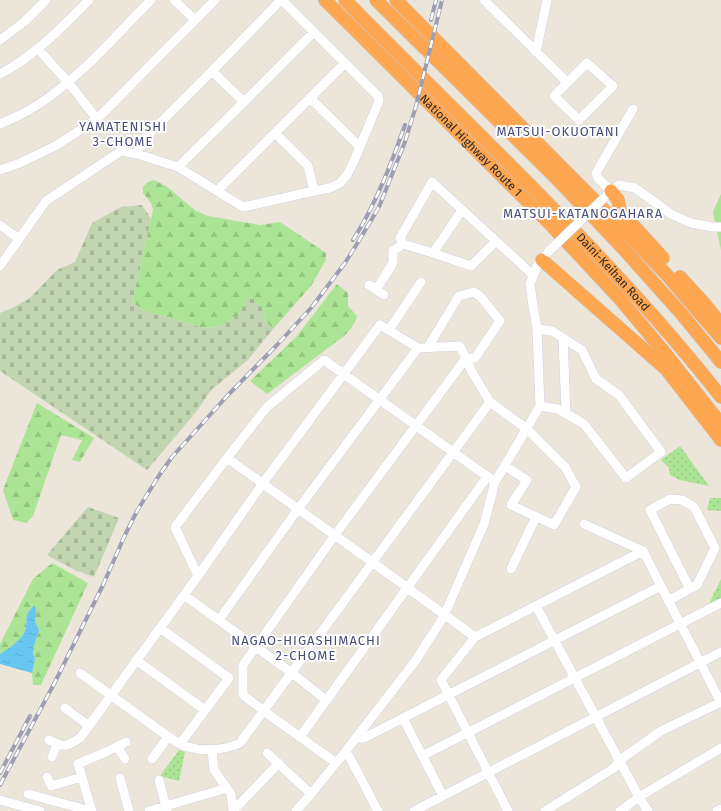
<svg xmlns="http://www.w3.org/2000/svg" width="721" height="811" viewBox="0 0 721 811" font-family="'Fira Sans',sans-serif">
<defs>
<pattern id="forest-firs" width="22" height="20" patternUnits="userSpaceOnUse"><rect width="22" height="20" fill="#abe494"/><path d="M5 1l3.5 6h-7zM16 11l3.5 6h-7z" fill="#93c480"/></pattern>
<pattern id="cemetery-stones" width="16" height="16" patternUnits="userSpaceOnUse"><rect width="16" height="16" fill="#c1d6b0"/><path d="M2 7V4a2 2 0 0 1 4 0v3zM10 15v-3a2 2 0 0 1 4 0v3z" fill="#a6b897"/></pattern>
<pattern id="park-dots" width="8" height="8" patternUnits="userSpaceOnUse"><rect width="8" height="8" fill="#abe494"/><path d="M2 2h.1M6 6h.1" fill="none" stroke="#93c480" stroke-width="1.8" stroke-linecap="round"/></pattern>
<pattern id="water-ripples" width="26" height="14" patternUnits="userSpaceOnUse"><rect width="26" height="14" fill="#69c6f1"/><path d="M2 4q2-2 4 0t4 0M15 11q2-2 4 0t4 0" fill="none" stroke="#5baacf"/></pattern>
</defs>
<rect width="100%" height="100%" fill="#ece5da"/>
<path fill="#abe494" d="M721,194v56l-8,-38z"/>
<path fill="url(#forest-firs)" d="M154,180l12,6 30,25 12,5 52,9 20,-3 46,31v7l-15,26 -38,43 -8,-8 -2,-13 -16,-9 -9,17 -24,12 -14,-1 -54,-16 -14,-8 21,-93 -2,-7 -8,-10v-6l5,-5z
M337,284l11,9v13l9,10c-2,8 -7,14 -13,20l-77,58 -17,-13 47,-45z
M37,403l57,35 -14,24 -8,-2 10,-20 -21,-5 -28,81 -7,7 -13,-3 -10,-30z
M52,563l36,20 -47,102h-8l-1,-12 3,-14 -2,-6 1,-7 5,-16 -4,-9 -9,-4c0,5 1,11 -2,16 -4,9 -16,16 -24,21v-10l33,-65z"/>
<path fill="url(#cemetery-stones)" d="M142,205l9,14 -19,84 14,8 54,16 14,1 24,-12 9,-17h7l9,9 2,13 8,8 -25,31 -37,30 -15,22 -49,58 -147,-99v-58l14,-6 16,-9 27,-28 18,-8 17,-39 29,-16z
M88,507l31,11 -25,59 -19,-7 -28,-15z"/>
<path fill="url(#park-dots)" d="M680,446l29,40 -29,-6 -10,-5 -1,-7 -8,-8z
M710,498h11v13l-14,-1z
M721,579v20l-12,5z
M179,750l6,2 -6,29 -19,-5z"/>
<path fill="url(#water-ripples)" d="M34,606l2,2 -1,13 4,9 -5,16 -1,7 2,6 -3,14 -32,-9v-10c8,-5 20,-13 24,-21 6,-12 -3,-16 10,-27z"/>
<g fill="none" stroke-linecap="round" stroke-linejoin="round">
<defs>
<path id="minor" d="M174,0l21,20
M281,0l-69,71 32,31 70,-70
M282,0l96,96 1,5 -25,60 -7,14 -7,8 -10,5 -16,3 -6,-25 -33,-33 70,-70
M484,0l83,82
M0,40l24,-18 22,-22
M38,49l30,33 29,37
M536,52l11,-52
M587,63l26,23 -34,34 -25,-24z
M0,74c35,-18 62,-47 89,-74
M310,98l50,49
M0,124c12,-5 25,-11 36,-18 44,-28 78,-69 115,-106
M137,154l8,-16 67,-67
M178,167l66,-65
M0,170l20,-7 37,-18 40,-26 118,-119
M217,191l58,-58
M611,191l-13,-13 -2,-5 37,-64
M607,195l12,-10 16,3 36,26 20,9 21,4h9
M0,225l19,14
M496,241l-25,25 -38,-13 -30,-9 -3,-6 32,-56 101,93
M433,253l29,-43
M0,266l46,-65 75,-50 16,3 41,13 65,40 71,-16
M369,285l15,10
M376,290l17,-27v-12l10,-7
M537,329l15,2 30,19 14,29 23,16 42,57 -35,26 -42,-54 -26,-15 -18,-3
M389,330l32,-48
M563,338l3,75
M227,458l145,104 103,75
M584,524l59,27 78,152
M511,569l25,-52
M198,576l-23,-49 52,-69 40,-51 57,-47 171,122
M184,595l108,78 34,27
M668,601l29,-16 18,-37 -21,-41 -12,-7 -12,-1 -20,11 40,79
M536,606l103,191 9,14
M219,620l79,-111 120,-161
M160,628l69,50 -49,66
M136,660l69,50
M80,673l86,62c7,5 14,10 22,12 18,5 36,3 52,-4l250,-341
M65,708l24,18
M403,718l40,78
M300,737l187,-260
M356,738h8l297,-152
M49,740c16,8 16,7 31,-2l118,-162 65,-93 117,-158 38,23 42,-2 12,26 18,30 37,27 38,38 11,20 -22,38 -43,-20 16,-25 -22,-14
M117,746l8,13
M212,750l2,20 17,24 2,17
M345,752l5,6 28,53
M267,753l44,41
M422,756l299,-153
M52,757l5,-13
M152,759l16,-22
M336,763l-72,-52 -21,-16v-30l92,-130 131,-177h9l25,-37 -19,-24 -7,-5 -15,4 -31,51
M47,777l4,9 31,-9
M120,778l9,33
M159,780l8,31
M28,794l63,17
M0,800l40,11
M92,811l-14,-47 28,-12 20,-10
M149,811l78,-23
M233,811l46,-48
M296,811l15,-17 34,-42 71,-92 28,-44 40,-92 11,-42 45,-76 -3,-77 -4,-23 -3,-22 7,-18 8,-10
M414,811l307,-159
M508,811l-67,-131 34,-43 168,-86
M545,811l69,-43 6,-8 41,-29 60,-29
M620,811l19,-14 82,-49
M717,811l4,-2"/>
<g id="highway">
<path id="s1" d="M325,0l225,224 70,75 45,54 56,71"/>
<path id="s2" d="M345,0c50,51 101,101 152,152 78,78 156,158 224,245"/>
<path d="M376,0l179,177 64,67 61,68 41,50"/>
<path d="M396,0l216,218 54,56 55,64"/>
<path d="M611,191l7,9 1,5 1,6 43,47"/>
<path d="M542,260l124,109 55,71"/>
<path d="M680,277l22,24 19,23"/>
</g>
</defs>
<use href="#minor" stroke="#cfd2e2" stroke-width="10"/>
<use href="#highway" stroke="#c7c7c7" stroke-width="14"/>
<use href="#minor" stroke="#fff" stroke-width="9"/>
<use href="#highway" stroke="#ffa651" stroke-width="13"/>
<defs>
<path id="rail" d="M431,20l5,-20
M353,240c23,-36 38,-76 52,-115
M0,773l30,-57
M0,785l54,-101 49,-99 22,-50 12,-24 21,-34 14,-20 56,-62 48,-49 35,-38 34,-45 15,-24 19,-32 26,-65 11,-36 26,-106"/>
</defs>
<use href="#rail" stroke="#9c9fb4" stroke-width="4"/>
<use href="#rail" stroke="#fff" stroke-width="2.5" stroke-dasharray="8" stroke-linecap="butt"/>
<defs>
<path id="minor-bridge" d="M548,252l55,-53"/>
</defs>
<use href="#minor-bridge" stroke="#cfd2e2" stroke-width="10" stroke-linecap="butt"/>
<use href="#minor-bridge" stroke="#fff" stroke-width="9"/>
</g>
<g text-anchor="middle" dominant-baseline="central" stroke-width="4" stroke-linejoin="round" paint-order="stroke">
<g font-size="12" fill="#292929" stroke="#fff">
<text stroke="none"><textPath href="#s1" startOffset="206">National Highway Route 1</textPath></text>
<text stroke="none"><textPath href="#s2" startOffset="382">Daini-Keihan Road</textPath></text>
</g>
<g font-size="13" letter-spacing="1" fill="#484e7a" stroke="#fff">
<text x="123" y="126">YAMATENISHI<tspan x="123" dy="15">3-CHOME</tspan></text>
<text x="558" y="131">MATSUI-OKUOTANI</text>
<text x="583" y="213">MATSUI-KATANOGAHARA</text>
<text x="306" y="640">NAGAO-HIGASHIMACHI<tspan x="306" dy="15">2-CHOME</tspan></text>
</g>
</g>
</svg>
